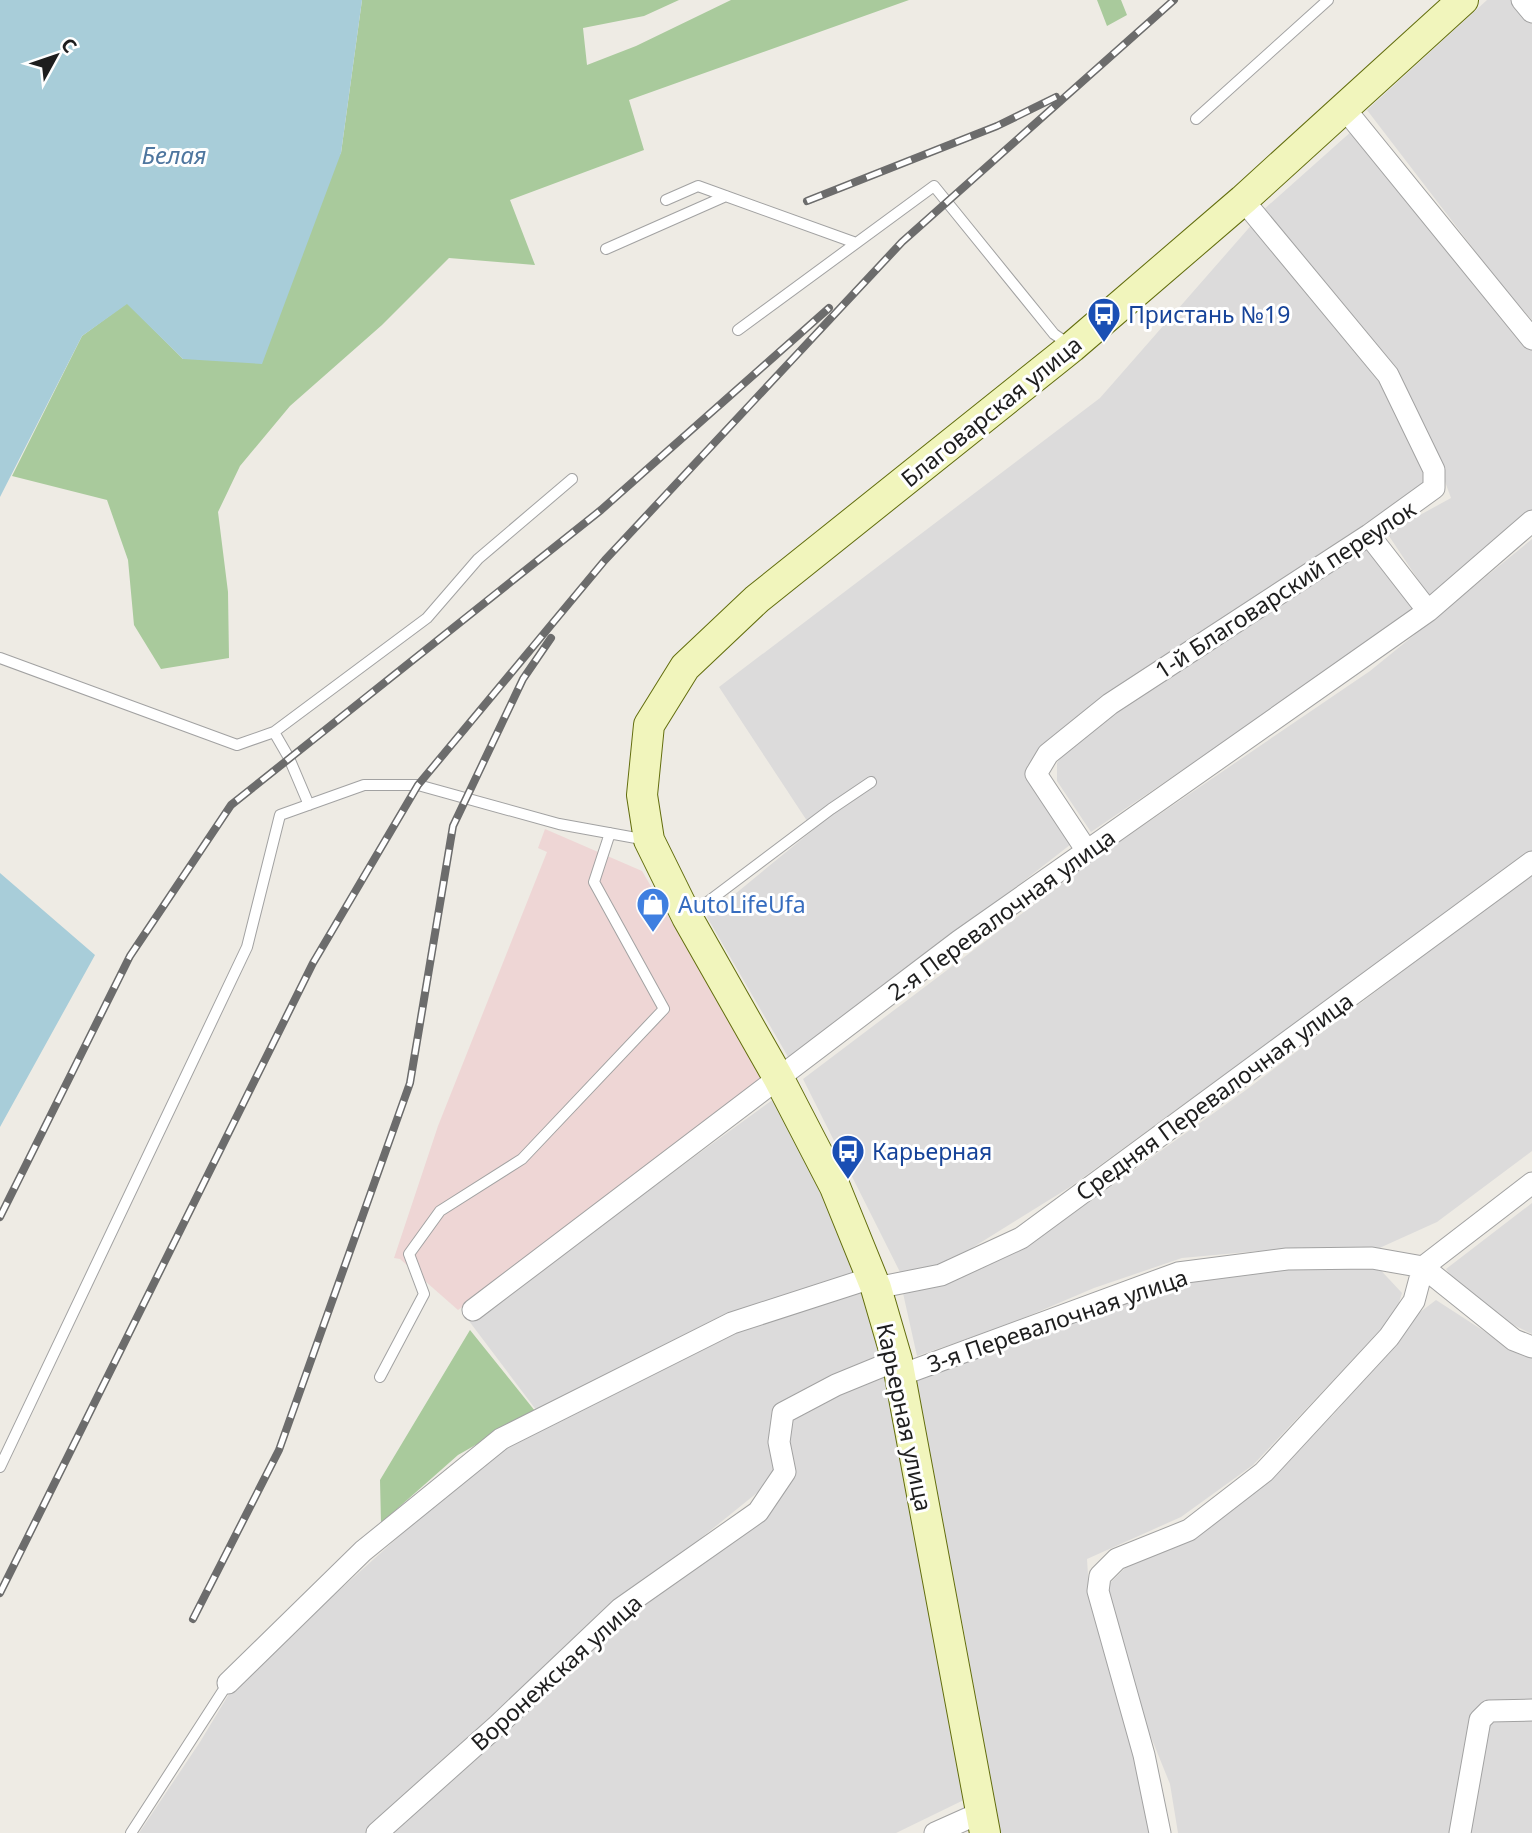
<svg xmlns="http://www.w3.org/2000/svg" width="1532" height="1833" viewBox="0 0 1532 1833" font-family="'Noto Sans',sans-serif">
<rect width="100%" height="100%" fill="#eeebe4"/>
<path fill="#dcdbdb" d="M1487,0h25l20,24v296l-27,-30 -138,-180z
M1353,130l179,217v166l-101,86 -44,-66 64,-35 -15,-41 -174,-246z
M1255,221l129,160 46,104 -376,255 -27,26 48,75 -284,221 -84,-145 106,-87 -94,-143 381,-289z
M1532,539v312l-462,336 -135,84 -32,7 -100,-199 291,-220 276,-188z
M1367,541l53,68 -329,223 -34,-51v-18l17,-24z
M1532,873v278l-95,71 -62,28 -116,1 -77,7 -88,30 -89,38 -88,30 -14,-63 119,-43 224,-160z
M775,1098l83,174 -318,143 -71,-94z
M1532,1203v131l-27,-13 -44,-30 -15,-22z
M1374,1263l28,30 -7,22 -142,150 -72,52 -94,42 2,32 46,163 17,79h-153l-37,-212 -50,-246 274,-98z
M864,1291l28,67 -117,52 2,58 -14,20 -141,114 -251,231h-232l61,-91 35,-58 260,-234 214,-108 73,-29z
M1436,1300l71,46 25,10v477h-354l-8,-49 -47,-116 -18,-80 25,-25 66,-32 137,-116 86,-102z
M893,1370l79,426 -76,37h-511l233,-213 151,-112 17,-80 9,-13z"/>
<path fill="#eed6d5" d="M545,829l97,42 123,211 -307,228 -58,-51 -6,-1 44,-132 109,-274 -9,-4z"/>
<path fill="#a9ca9c" d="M362,0h317l-35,16 -61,12 4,37 49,-19 95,-46h178l-280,100 15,50 -134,50 25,65 -86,-7 -67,67 -92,81 -50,60 -22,46 10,80 1,66 -68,11 -27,-44 -6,-65 -21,-60 -95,-24 70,-140 45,-33 56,56 158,-206z
M1097,0h24l6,15 -20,11z
M470,1330l65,81 -77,44 -77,68 -1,-43z"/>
<path fill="#a8cdd9" d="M0,0h362l-21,153 -79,211 -79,-5 -56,-55 -45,32 -82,161z
M0,873l95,82 -95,172z"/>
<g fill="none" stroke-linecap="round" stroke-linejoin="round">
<defs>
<path id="lane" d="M1196,119l132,-119
M666,200l32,-14 158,57
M606,249l120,-53
M738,330l196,-144 120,148 16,11
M0,658l237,87 37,-13
M309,805l-20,-47 -15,-26 153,-114 51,-59 94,-80
M689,916l142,-107 40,-27
M380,1377l44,-83 -15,-40 31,-43 82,-52 142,-150 -70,-127 16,-49
M0,1467l247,-520 33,-132 84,-30h54l141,39 88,16
M131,1833l97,-150"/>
<path id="street" d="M1522,0l10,12
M1344,108l188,231
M1369,535l59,76
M1087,851l-51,-77 12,-20 62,-50 259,-169 65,-47v-18l-46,-95 -145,-175
M876,1288l65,-13 80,-37 511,-376
M473,1310l486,-369 469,-330 104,-90
M901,1375l277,-102 109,-14 85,-1 51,9 91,73 18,7
M228,1683l135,-132 138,-112 231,-116 139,-45
M377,1833l121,-108 122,-116 138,-97 27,-40 -6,-30 4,-29 53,-28 61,-25
M935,1833l47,-21
M1160,1833l-16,-78 -46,-164 2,-15 17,-17 72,-29 75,-58 125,-135 25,-36 9,-34 109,-84
M1460,1833l20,-113 9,-9 43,-1"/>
<path id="secondary" d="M985,1833l-88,-473 -21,-72 -41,-101 -56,-108 -92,-162 -38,-77 -7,-45 7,-70 36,-58 72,-68 315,-252 171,-147 220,-200"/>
</defs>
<use href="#lane" stroke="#a2a2a2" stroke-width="12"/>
<use href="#street" stroke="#a2a2a2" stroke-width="23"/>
<use href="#secondary" stroke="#626d0d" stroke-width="32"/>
<use href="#lane" stroke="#fff" stroke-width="10"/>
<use href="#street" stroke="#fff" stroke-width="21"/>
<use href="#secondary" stroke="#f1f5bc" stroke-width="30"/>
<defs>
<path id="rail" d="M807,201l190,-75 59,-29
M0,1217l130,-261 101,-151 370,-295 228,-202
M0,1593l313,-630 105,-178 187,-225 297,-318 272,-242
M193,1619l86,-169 131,-367 43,-257 70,-147 28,-41"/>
</defs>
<use href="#rail" stroke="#6c6c6c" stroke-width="8"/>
<use href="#rail" stroke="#fff" stroke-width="5" stroke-dasharray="16" stroke-linecap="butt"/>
</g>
<defs>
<symbol id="bus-pin" viewBox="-11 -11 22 30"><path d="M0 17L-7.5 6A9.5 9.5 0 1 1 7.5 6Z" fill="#1a4fb4" stroke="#fff"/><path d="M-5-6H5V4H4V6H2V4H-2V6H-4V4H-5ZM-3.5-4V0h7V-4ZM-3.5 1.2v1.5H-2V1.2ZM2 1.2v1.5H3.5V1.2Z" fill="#fff"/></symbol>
<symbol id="shop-pin" viewBox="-11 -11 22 30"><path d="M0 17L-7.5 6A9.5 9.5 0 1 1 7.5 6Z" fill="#3f7fe0" stroke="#fff"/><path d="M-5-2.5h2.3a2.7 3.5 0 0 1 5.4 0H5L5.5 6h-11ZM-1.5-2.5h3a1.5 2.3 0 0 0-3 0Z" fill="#fff"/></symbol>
</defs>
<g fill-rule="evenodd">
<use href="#bus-pin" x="1085" y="295" width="38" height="52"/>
<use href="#shop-pin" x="634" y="885" width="38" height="52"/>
<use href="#bus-pin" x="829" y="1132" width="38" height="52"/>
</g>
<g text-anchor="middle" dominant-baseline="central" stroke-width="6" stroke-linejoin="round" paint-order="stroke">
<g font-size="23" fill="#164399" stroke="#fff" text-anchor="start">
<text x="1128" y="314">Пристань №19</text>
<text x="872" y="1151">Карьерная</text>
</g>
<g font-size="23" fill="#1e1e1e" stroke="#fff">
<text transform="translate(991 411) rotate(-39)">Благоварская улица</text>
<text transform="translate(1285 589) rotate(-33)">1-й Благоварский переулок</text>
<text transform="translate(1001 914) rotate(-36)">2-я Перевалочная улица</text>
<text transform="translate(1214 1096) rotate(-36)">Средняя Перевалочная улица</text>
<text transform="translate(1057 1320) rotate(-19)">3-я Перевалочная улица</text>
<text transform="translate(905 1417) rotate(78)">Карьерная улица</text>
<text transform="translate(556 1672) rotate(-42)">Воронежская улица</text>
</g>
<g font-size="23" fill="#366cbe" stroke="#fff" text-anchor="start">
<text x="678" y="904">AutoLifeUfa</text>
</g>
<g font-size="24" font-style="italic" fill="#4e769f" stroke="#fff">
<text x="174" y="154">Белая</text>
</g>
</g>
<g transform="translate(56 56) rotate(50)" stroke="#ffffff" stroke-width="5" paint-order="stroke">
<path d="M0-5L12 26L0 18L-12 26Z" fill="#1e1e1e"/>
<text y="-10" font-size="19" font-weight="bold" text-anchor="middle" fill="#1e1e1e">С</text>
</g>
</svg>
